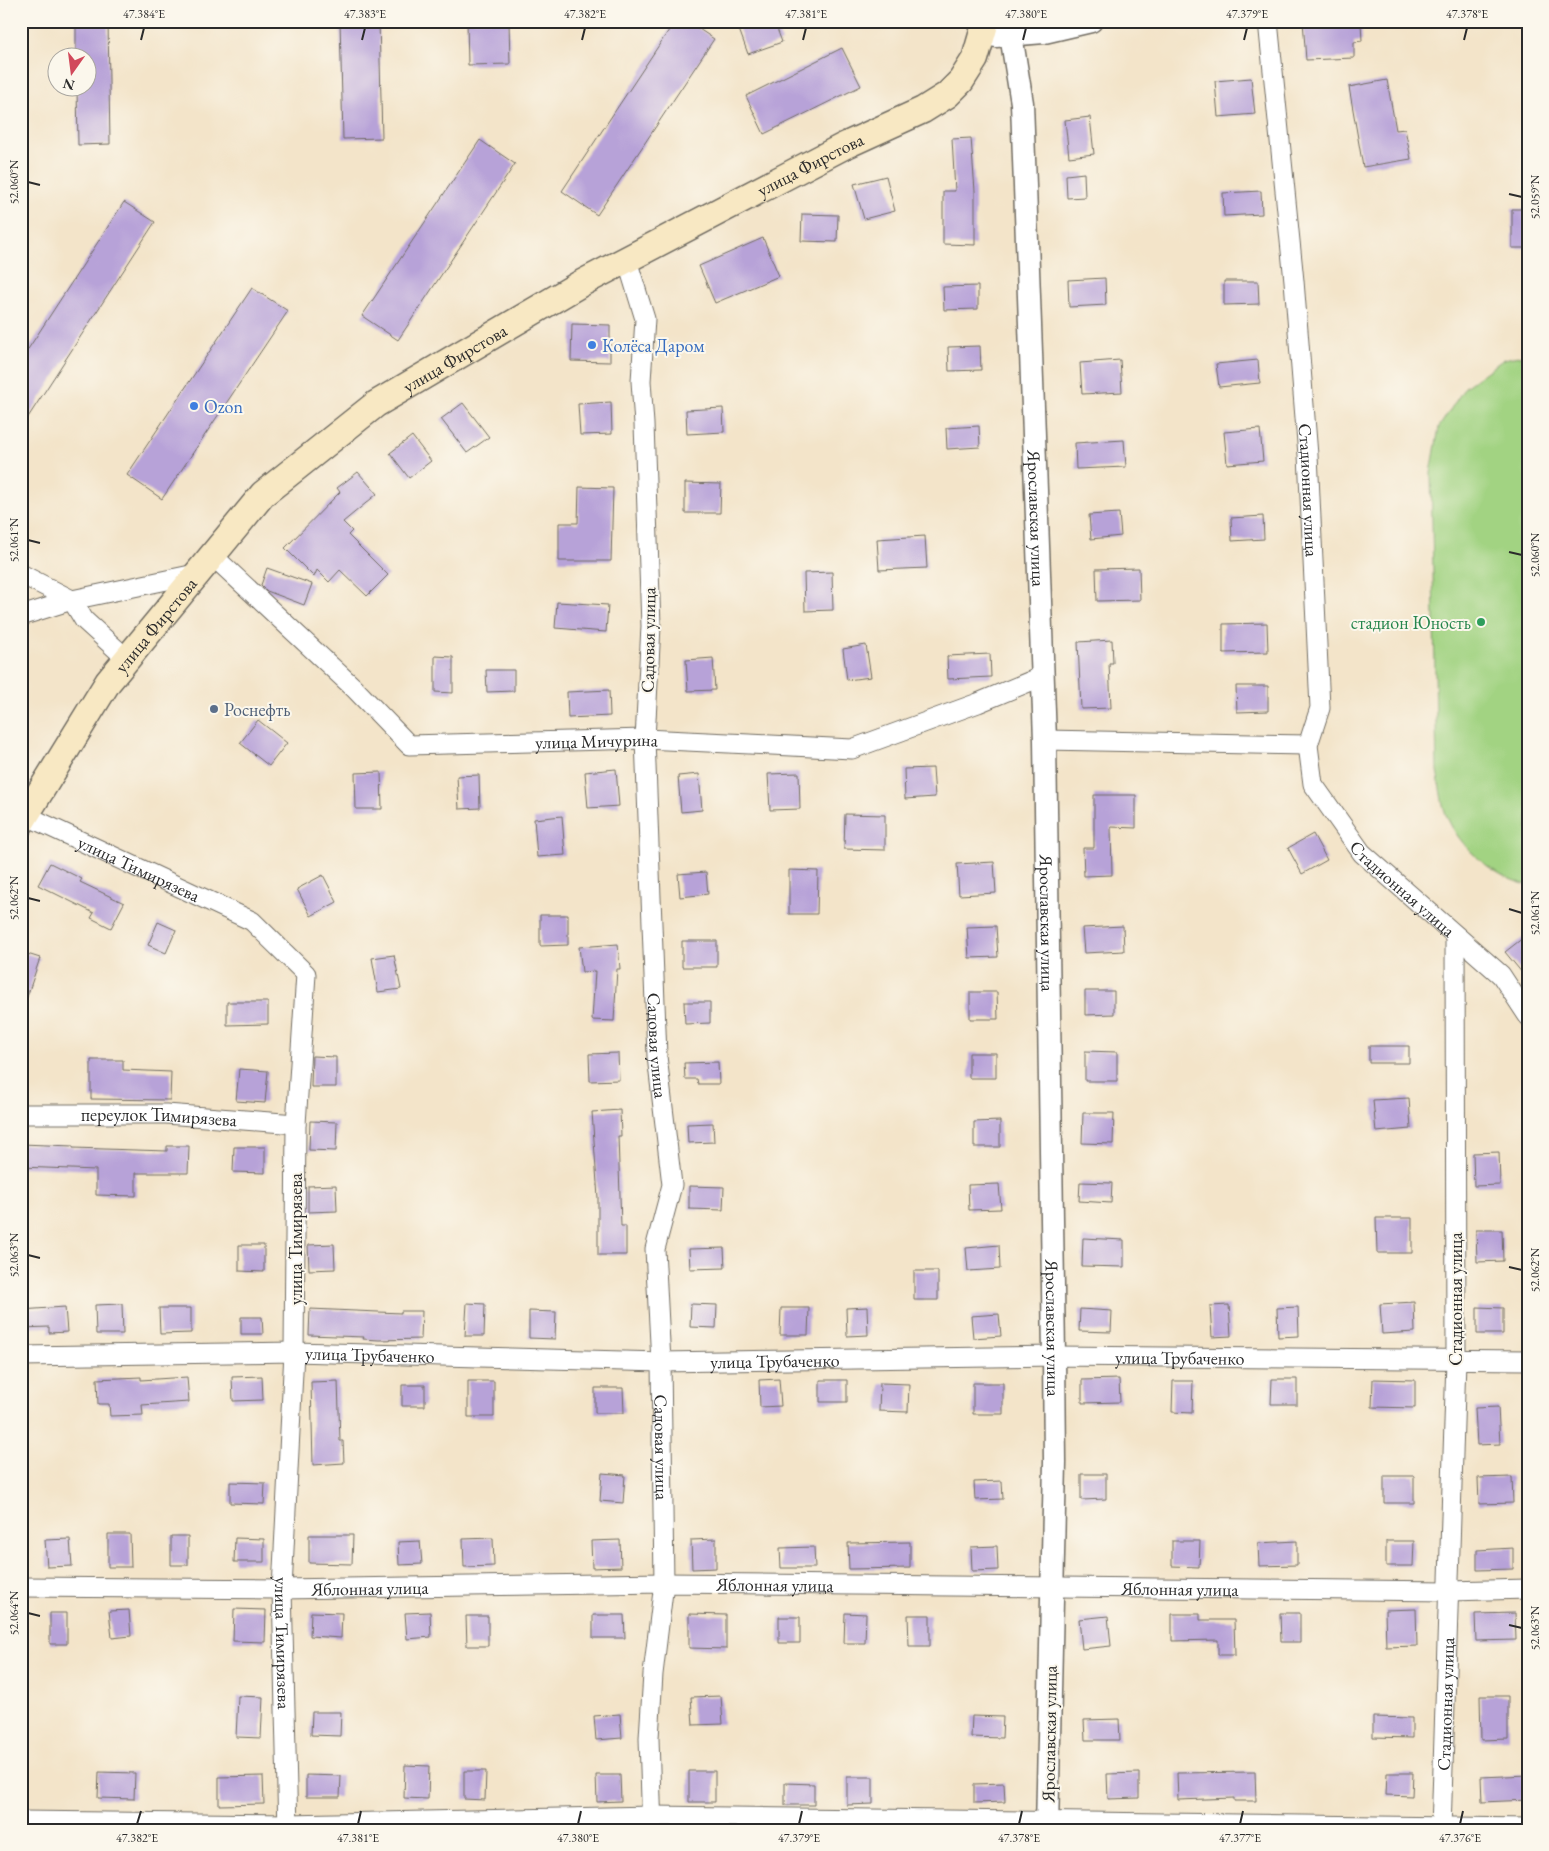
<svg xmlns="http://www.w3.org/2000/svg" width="1549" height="1851" viewBox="0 0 1549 1851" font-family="'EB Garamond',serif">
<rect width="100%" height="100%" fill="#fbf7ec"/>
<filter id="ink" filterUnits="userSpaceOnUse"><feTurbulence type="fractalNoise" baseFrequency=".02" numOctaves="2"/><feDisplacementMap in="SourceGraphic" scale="10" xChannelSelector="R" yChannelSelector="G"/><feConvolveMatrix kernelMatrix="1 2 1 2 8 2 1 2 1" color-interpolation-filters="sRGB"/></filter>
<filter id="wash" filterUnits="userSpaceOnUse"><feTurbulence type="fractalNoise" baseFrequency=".0096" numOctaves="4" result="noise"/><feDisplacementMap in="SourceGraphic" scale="20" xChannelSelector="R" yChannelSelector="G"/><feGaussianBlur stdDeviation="1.12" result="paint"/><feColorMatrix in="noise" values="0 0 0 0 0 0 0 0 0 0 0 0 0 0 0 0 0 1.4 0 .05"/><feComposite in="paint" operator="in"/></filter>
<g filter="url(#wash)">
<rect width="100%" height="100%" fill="#f3e4c9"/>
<path fill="#a2d382" stroke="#667f56" d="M1528,354v531c-33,-7 -68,-37 -81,-68 -6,-14 -7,-32 -10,-46l-6,-298 8,-46 26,-40 39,-28z"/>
<g id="blocks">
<path fill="#b7a2d8" d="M76,21h32l2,123 -32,1 -1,-57h11v-30h-12z
M340,21h39l3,117 -39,1z
M467,21h42l1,43 -42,1z
M675,21h12l27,18 -117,176 -35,-24z
M736,21h38l8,21 -34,12z
M1303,21l58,2 1,18 -8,1v16l-48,2z
M842,48l19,38 -97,48 -18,-38z
M1251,78l4,36 -37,3 -3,-36z
M1387,80l9,50 9,-1 6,30 -48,8 -14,-80z
M1090,117l4,37 -25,3 -4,-37z
M971,138l4,53v54l-32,-1v-53h12l-3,-52z
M480,140l35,24 -117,176 -36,-24z
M1084,173l1,24 -18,1 -1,-23z
M886,176l9,35 -31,8 -10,-35z
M1261,191l1,23 -38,2 -1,-23z
M124,202l31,20 -134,206v-68z
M1512,209h16v39h-16z
M802,214l36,1 -1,27 -36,-1z
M763,238l16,38 -64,27 -16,-37z
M1105,278l1,27 -37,2 -1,-27z
M1224,281h34l1,23 -35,1z
M978,286v23l-34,1 -1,-23z
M252,288l36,23 -126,188 -35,-24z
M572,324l38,1v37l-39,-1z
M980,346l1,24 -32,1 -1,-24z
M1120,360l2,32 -40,2 -2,-31z
M1258,360l2,23 -41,4 -3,-23z
M611,402l1,32 -32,1 -2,-31z
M463,403l26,34 -22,16 -26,-34z
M723,408l1,24 -37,2 -1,-24z
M979,426l1,21 -33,2 -1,-21z
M1260,429l3,32 -36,3 -3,-32z
M412,436l19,25 -22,17 -19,-25z
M1124,440l2,27 -50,2 -1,-26z
M358,472l19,22 -34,28 9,9 -4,4 40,40 -21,21 -27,-26 -11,12 -12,-12 -3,7 -29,-29 55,-56 -3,-4z
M685,483l36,1 -1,29h-35z
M579,487l34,1 -2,73h-52v-38h19z
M1119,513l2,23 -30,3 -2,-24z
M1263,516l1,23 -32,2 -1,-23z
M925,536l2,32 -48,2 -2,-31z
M267,568l45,16 -8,21 -37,-14 -6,-6z
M1139,568l1,32 -43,1 -1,-32z
M832,572l1,38 -28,1 -1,-38z
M557,602l51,3 -2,27 -51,-4z
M1267,623l1,29 -45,1v-29z
M1112,640l1,23h-4l2,45 -30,1 -3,-67z
M866,645l5,32 -24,3 -4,-31z
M990,654l1,23 -43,2 -1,-23z
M435,656l18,1v36l-18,-1z
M713,658l2,32 -27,1 -2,-31z
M486,670h28v21l-27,1z
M1236,686h32v25l-31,1z
M609,690l1,26 -42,2 -1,-26z
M258,720l29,23 -18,23 -29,-23z
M933,768l2,29 -30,2 -1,-30z
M616,769l3,37 -31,2 -3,-36z
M381,772l1,37h-26l-1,-36z
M799,773l1,36 -30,1 -2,-36z
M699,774l3,36 -21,2 -3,-36z
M479,775l1,33 -21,1 -2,-33z
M1094,795h42v33l-25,-1 1,48 -28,1 -1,-28h11z
M845,814l40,1v35l-41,-1z
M562,816l3,39 -28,2 -3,-38z
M1313,834l14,26 -25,14 -14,-26z
M994,862l2,31 -37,2 -2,-31z
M50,863l32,16 -2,3 44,21 -13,25 -20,-10 3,-5 -56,-28z
M789,870l29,1 -1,43h-28z
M706,872l2,22 -28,3 -2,-23z
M323,875l14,27 -26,14 -14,-27z
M540,915h28v30l-28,1z
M158,922l18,8 -10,23 -18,-8z
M996,926l2,31 -29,1 -2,-31z
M1123,926l1,25 -40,2 -2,-25z
M1528,934v46l-23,-28z
M682,941h35v26h-35z
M618,944l2,25h-3l-3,52 -22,-1 3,-49 -13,1 -3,-25z
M21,952l19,6 -16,48 -3,-1z
M394,955l7,34 -23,3 -6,-34z
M1085,991h29v23l-29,1z
M970,992h27l1,27h-28z
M227,1002h41v22l-41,1z
M684,1002h26v21l-25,1z
M1369,1046h40v17h-40z
M1085,1051l32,1v29h-32z
M618,1053l1,27 -29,1 -1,-27z
M969,1053h27v25h-27z
M312,1056l24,1v30h-25z
M91,1060h32v10l48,2 -1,28 -79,-1z
M718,1062l1,22h-21l-1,-5h-12l-1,-16z
M239,1069l29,2 -3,32 -29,-2z
M1409,1098l2,31 -35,3 -3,-32z
M620,1110l1,26h-3l3,90h5v29h-28v-57l-6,-86z
M1083,1113h31l-1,31 -31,-1z
M310,1121l27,1 -1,29 -27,-1z
M1000,1121v26h-26v-25z
M713,1123l1,19 -26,1 -1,-19z
M21,1144l52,2v2l94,3v-5h22l-1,27h-52v23l-40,-1v-25l-75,-3z
M234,1147h31v26l-32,-1z
M1499,1152l1,33 -26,1 -1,-33z
M1080,1182l32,1 -1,20 -32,-2z
M999,1184l2,25 -32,1 -1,-25z
M336,1185l1,26 -29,1v-26z
M689,1186l35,1 -1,23 -34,-1z
M1376,1218h36v35h-35z
M1476,1230h26l1,31 -26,1z
M1083,1238l41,2v27l-42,-1z
M334,1244l1,25 -26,1 -1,-25z
M239,1245h25v27l-25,-1z
M999,1245l1,24 -32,2 -2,-23z
M724,1248l1,20 -35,1 -1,-20z
M914,1271h24v29h-24z
M1414,1302l1,30 -33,2 -2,-30z
M467,1303l18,1 -1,32h-19z
M122,1304l1,30h-27l-1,-29z
M691,1304l26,1 -1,23 -26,-1z
M1229,1305l2,31 -19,1 -2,-31z
M65,1307l2,25 -18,1v-6l-28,1v-18z
M867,1307l1,28 -21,1 -1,-28z
M1298,1307l1,29 -21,1 -1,-29z
M1477,1307l26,1v26h-26z
M159,1308h32v25l-31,1z
M781,1308h28l-1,27h-28z
M310,1309l91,4v-2h21l-1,28 -42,1 -16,-1 1,-2 -55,-2z
M1080,1309l32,2 -1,21 -32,-1z
M529,1311l27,1 -1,27 -26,-1z
M999,1314l2,22 -28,2 -2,-22z
M241,1317h21l1,17h-22z
M262,1376l1,24 -30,1 -1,-24z
M141,1377v3l46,-3 2,25 -47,3 1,10 -33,1 -1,-12h-11l-1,-25z
M779,1379l2,27 -21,1 -1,-27z
M1119,1379l1,23 -38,1v-23z
M1272,1379h25v25h-26z
M1373,1379l42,1v28l-43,-1z
M820,1380h27v22h-27z
M338,1381l2,60h3l1,22 -31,2 -2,-83z
M468,1381h26v36h-26z
M1173,1381h20l-1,32 -20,-1z
M880,1383l29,1 -1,28 -29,-1z
M973,1383h30v31h-30z
M402,1385h23v21h-23z
M595,1388h28l1,25h-29z
M1498,1407l2,37 -23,1 -2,-37z
M602,1473l23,2 -2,28 -23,-2z
M1081,1474h25v25l-25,1z
M1384,1476h30v27h-30z
M1512,1477l1,26 -34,1 -1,-26z
M1002,1481l1,18 -28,1 -1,-18z
M230,1482l35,1 -1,21 -34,-1z
M108,1534h22l1,33h-23z
M309,1535h44l-1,29 -43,-1z
M171,1536h17v29h-17z
M235,1538l29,1v23h-30z
M493,1538l1,28 -30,1 -1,-28z
M70,1539l2,27 -25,1 -2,-27z
M716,1539v29l-24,1 -1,-29z
M620,1540l1,27 -29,1 -1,-27z
M420,1541l2,23 -23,1 -1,-23z
M1172,1541h28l-1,26 -27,-1z
M1297,1541v24l-38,1 -1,-23z
M1386,1541h28l-1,25h-27z
M910,1542v26l-61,1 -1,-26z
M997,1546l1,24 -26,1 -1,-24z
M814,1547l1,21h-34l-1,-20z
M1513,1548v21l-36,1v-20z
M234,1609l32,1 -1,32 -32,-1z
M1416,1609l1,37 -31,1 -1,-37z
M129,1610l2,26 -19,2 -3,-27z
M311,1612l31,1 -1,25 -31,-2z
M430,1612l1,25 -24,2 -2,-26z
M50,1613h17v31h-17z
M845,1613l21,1 -1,29h-21z
M1280,1613h20v29h-19z
M1515,1613l1,27 -40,1 -1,-27z
M689,1614l37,1v34l-37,-1z
M1172,1614h28v6h34l1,35h-17v-15l-46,1z
M593,1615h31l1,23h-32z
M908,1615h22v31h-21z
M466,1616h22v30h-21z
M1108,1616l3,30 -29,3 -3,-30z
M779,1617h21v26h-21z
M238,1696l25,1 -2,41 -25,-1z
M721,1696l2,28 -30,1 -2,-28z
M1480,1696h28v43l-27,1z
M312,1712h29l-1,24 -29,-1z
M620,1714l2,24 -26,2 -2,-24z
M972,1716l31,1 -1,21 -31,-1z
M1373,1717l39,1v20l-39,-1z
M1119,1719l1,21h-35l-1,-20z
M405,1765l24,1 -1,33 -24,-1z
M464,1771h22l-1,29 -21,-1z
M689,1771h26v31h-26z
M99,1772l36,1 -1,26 -36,-1z
M1255,1772l1,29h-22v-3l-56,2 -1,-27z
M1139,1773v25l-31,1 -1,-25z
M1387,1773h26l-1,23 -26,-1z
M306,1775l35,1 -1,21h-34z
M596,1775h24l1,26 -24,1z
M1528,1775v25l-46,2 -1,-25z
M263,1776l1,28 -45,1v-28z
M847,1777h26v27l-26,1z
M785,1783l29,1v21h-29z
M1004,1783l1,19 -31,1v-19z"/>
</g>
</g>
<g filter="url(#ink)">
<use href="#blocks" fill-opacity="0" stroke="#716c62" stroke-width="1"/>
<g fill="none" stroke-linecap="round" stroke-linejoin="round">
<defs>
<g id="minor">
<path id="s1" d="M1268,21l26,260 14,174 12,253 -12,37 5,39 49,69 139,122 27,41"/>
<path id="s2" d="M627,260l18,59 -4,62 3,43 7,202 -6,113 12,317 15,129 -17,64 6,113 3,221 -11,91 -4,64 3,92"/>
<path id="s3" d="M213,556l140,131 56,58 236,-6 207,10 126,-46 65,-27"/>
<path d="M21,574l51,26 12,20 43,39"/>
<path d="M21,616l51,-16 128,-27"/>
<path d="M1045,740l263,5"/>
<path id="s4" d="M25,815l227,106 54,53 -10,150 -2,228 -12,237 6,241"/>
<path id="s5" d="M21,1114h145l130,10"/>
<path id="s6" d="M21,1356l273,-4 367,10 393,-6 474,4"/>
<path id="s7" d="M21,1587l261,2 382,-6 785,8 79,-2"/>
<path d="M21,1821l268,3 363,-8 876,12"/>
<path id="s8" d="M1441,1830l15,-470 -1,-425"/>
</g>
<g id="tertiary">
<path id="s9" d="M1002,21l9,14 11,68 23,637 9,616 1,106 -8,368"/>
<path d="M996,36l48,-4 47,-11"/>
</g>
<g id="secondary">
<path id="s10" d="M21,823l87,-141 155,-188 113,-90 204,-120 264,-138 79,-36 24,-15 14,-14 14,-22 11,-38"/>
</g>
</defs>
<use href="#minor" stroke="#716c62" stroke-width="21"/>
<use href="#tertiary" stroke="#716c62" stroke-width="25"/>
<use href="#secondary" stroke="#716c62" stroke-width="29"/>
<use href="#minor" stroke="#fff" stroke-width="19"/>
<use href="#tertiary" stroke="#fff" stroke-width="22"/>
<use href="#secondary" stroke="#f8e8c3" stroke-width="26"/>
</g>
</g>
<path fill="none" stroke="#2b2b2b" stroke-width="2" d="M141,40l3,-12M362,40l3,-12M582,40l3,-12M803,40l3,-12M1023,40l3,-12M1244,40l3,-12M1464,40l3,-12M28,182l12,3M1509,194l13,3M28,540l12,3M1509,552l13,3M28,898l12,3M1509,909l13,4M28,1255l12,3M1509,1267l13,3M28,1613l12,3M1509,1625l13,3M137,1824l4,-13M358,1824l3,-13M578,1824l3,-13M799,1824l3,-13M1019,1824l3,-13M1240,1824l3,-13M1460,1824l3,-13"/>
<g fill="#3f7fe0" stroke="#fbf7ec" stroke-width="2">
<circle cx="592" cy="345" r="5"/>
<circle cx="194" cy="406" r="5"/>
</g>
<circle fill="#2e9e5b" stroke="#fbf7ec" stroke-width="2" cx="1481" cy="622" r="5"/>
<circle fill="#5c6f8a" stroke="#fbf7ec" stroke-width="2" cx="214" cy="709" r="5"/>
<g text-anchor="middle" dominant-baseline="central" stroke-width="4" stroke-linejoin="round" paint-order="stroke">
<g font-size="18" fill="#2b2b2b" stroke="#fbf7ec">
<text stroke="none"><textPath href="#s10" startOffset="1050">улица Фирстова</textPath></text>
<text stroke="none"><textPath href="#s10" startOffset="645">улица Фирстова</textPath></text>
<text stroke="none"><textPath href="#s1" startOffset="471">Стадионная улица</textPath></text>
<text stroke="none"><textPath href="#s9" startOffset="501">Ярославская улица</textPath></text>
<text stroke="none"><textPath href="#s10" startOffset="240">улица Фирстова</textPath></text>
<text transform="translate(648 640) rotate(-89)">Садовая улица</text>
<text stroke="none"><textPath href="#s3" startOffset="460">улица Мичурина</textPath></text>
<text stroke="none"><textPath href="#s4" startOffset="126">улица Тимирязева</textPath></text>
<text stroke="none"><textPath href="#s1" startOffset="906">Стадионная улица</textPath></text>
<text stroke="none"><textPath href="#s9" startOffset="906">Ярославская улица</textPath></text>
<text stroke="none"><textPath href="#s2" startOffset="789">Садовая улица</textPath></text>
<text stroke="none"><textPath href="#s5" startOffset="138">переулок Тимирязева</textPath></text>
<text transform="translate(295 1239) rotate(-90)">улица Тимирязева</text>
<text transform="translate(1455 1299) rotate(-90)">Стадионная улица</text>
<text stroke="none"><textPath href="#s9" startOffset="1311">Ярославская улица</textPath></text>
<text stroke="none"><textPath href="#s6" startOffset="349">улица Трубаченко</textPath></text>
<text stroke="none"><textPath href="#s6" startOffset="1159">улица Трубаченко</textPath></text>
<text stroke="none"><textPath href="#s6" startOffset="754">улица Трубаченко</textPath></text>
<text stroke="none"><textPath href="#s2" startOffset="1194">Садовая улица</textPath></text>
<text stroke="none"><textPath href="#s7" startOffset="754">Яблонная улица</textPath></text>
<text stroke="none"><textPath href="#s7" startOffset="349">Яблонная улица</textPath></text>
<text stroke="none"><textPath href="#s7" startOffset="1159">Яблонная улица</textPath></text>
<text stroke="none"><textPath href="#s4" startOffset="996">улица Тимирязева</textPath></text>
<text stroke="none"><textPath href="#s8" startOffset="126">Стадионная улица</textPath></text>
<text transform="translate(1049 1734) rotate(-89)">Ярославская улица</text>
</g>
<g font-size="18" fill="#366cbe" stroke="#fbf7ec" text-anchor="start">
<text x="602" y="345">Колёса Даром</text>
<text x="204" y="406">Ozon</text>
</g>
<g font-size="18" fill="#27864d" stroke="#fbf7ec" text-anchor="end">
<text x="1471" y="622">стадион Юность</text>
</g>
<g font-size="18" fill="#4e5e75" stroke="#fbf7ec" text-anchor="start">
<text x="224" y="709">Роснефть</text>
</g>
</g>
<rect width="1549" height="1851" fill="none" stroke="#fbf7ec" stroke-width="55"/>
<g transform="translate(72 72) rotate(194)"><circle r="24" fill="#fbf7ec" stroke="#a8a59f"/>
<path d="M0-4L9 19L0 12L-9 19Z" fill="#d1495b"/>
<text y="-8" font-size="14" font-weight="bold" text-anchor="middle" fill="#2b2b2b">N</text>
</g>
<rect x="28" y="28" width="1494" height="1796" fill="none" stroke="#2b2b2b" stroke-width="2"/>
<g font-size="12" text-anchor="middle" fill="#2b2b2b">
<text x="144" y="18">47.384°E</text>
<text x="365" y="18">47.383°E</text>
<text x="585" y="18">47.382°E</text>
<text x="806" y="18">47.381°E</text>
<text x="1026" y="18">47.380°E</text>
<text x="1247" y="18">47.379°E</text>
<text x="1467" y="18">47.378°E</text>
<text transform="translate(14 182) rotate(-90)" y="4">52.060°N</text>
<text transform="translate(1535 197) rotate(-90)" y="4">52.059°N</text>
<text transform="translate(14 540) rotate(-90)" y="4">52.061°N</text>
<text transform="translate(1535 555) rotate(-90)" y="4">52.060°N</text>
<text transform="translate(14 898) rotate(-90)" y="4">52.062°N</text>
<text transform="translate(1535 913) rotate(-90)" y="4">52.061°N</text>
<text transform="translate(14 1255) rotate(-90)" y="4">52.063°N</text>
<text transform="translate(1535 1270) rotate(-90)" y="4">52.062°N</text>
<text transform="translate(14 1613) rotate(-90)" y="4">52.064°N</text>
<text transform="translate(1535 1628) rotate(-90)" y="4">52.063°N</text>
<text x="137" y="1842">47.382°E</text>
<text x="358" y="1842">47.381°E</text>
<text x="578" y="1842">47.380°E</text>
<text x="799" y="1842">47.379°E</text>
<text x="1019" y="1842">47.378°E</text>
<text x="1240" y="1842">47.377°E</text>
<text x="1460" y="1842">47.376°E</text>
</g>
</svg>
